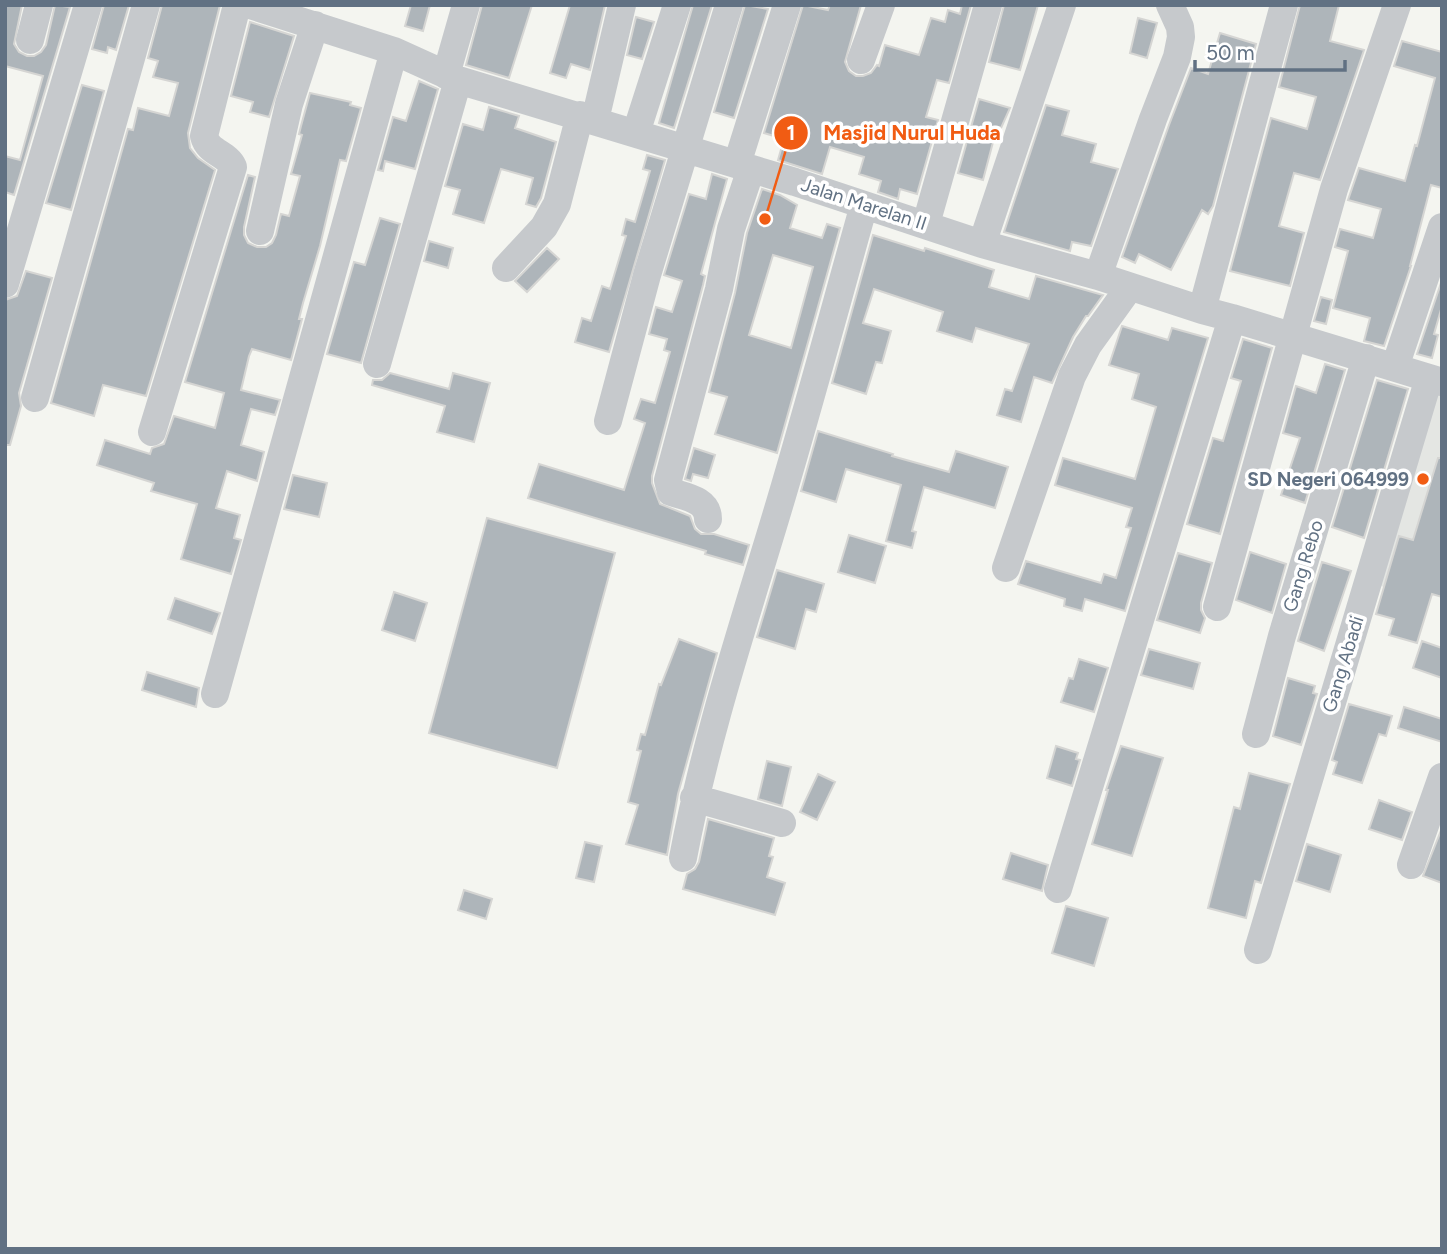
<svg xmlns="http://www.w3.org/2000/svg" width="1447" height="1254" viewBox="0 0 1447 1254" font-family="Figtree,sans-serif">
<rect width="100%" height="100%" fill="#f4f5f0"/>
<path fill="#e4e6e3" d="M1431,391l11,4v169l-12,37 -59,-18z"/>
<path fill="#aeb5ba" stroke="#d5d5d3" stroke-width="2" fill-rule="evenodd" d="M5,5h17l-8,39 5,8 8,4h7l7,-4 5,-7 9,-40 15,2 -56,188 -9,-3v-36l15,4 23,-84 -38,-10z
M104,5h25l-13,45 -8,-3 -1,6 -15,-4z
M162,5h58l-32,128 2,15 8,10 17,12 -69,226 -43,-11 -9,31 -43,-13 77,-274 5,1 5,-22 31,8 9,-33 -25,-6 5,-16 -10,-3z
M411,5h19l-7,26 -18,-5z
M482,5h50l-23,73 -43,-13z
M570,5h35l-15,65 -19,-6 -5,14 -16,-5z
M693,5h19l-38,123 -15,-5z
M745,5l23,4 -34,109 -20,-6z
M803,5l25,5 2,-5h31l-16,57 4,9 7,5h7l8,-3 6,-8 2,1 6,-21 34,10 12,-37 14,4 3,-12 12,4 2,-9h9l-22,78 -12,-3 -11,37 12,3 -21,74 -17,-5 -2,10 -20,-7 3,-11 -22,-7 5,-17 -34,-10 -8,27 -44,-14 6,-21 -20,-6z
M1004,5h34l-18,65 -31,-8z
M1300,5h39l-9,36 34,9 -44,130 -26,-7 -15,53 25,7 -14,53 -60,-15 41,-153 36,11 9,-32 -37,-10z
M636,17l18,5 -12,37 -15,-4z
M1138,18l19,5 -10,35 -17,-5z
M250,22l44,14 -25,81 -19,-5 3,-10 -22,-6z
M1220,33l36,11 -43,162 -5,8 -6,-4 -31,60 -32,-16 -4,9 -13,-6 47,-132 22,-57 17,6z
M1402,41l40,11v136l-11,-3 -21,81h1l-27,80 -20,-5 6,-23 -37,-10 15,-57 -13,-4 5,-18 33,9 8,-29 -33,-9 11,-32 46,13 10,-36 2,1 18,-68 -41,-12z
M419,81l19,8 -23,80 -30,-8 -2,10 -5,-1 15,-53 13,4z
M82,85l22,6 -33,119 -25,-7z
M310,93l41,9 -1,3 11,3 -15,53 -6,-1 -20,86 -17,57 -4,16h3l-11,41 -39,-11 -3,7 -8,34 39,10 -5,15 -24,-6 -10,36 23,7 -7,29 -30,-10 -11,37 24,7 -6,23 7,2 -10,34 -50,-15 16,-55 -46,-13 3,-8 -57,-18 8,-25 45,14 2,-6 12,-4 10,-28 41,12 9,-35 -39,-11 63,-207 7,2 -11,50v8l4,8 9,4h9l6,-4 4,-8 5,-21 8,2 11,-40 -9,-2 11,-39 -3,-1 2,-8z
M979,99l31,9 -9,20 -4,-1 -14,53 -25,-7z
M1046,105l23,6 -7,24 34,9 -5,18 27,7 -27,77 -19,-4 -2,9 -66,-19z
M489,107l30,9 -4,12 41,14 -15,56 -5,9 -10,-3 7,-26 -32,-9 -17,54 -31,-9 7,-24 -15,-4 18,-62 20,6z
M647,155l18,5 -56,192 -34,-10 7,-24 9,3 11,-35 8,3 16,-53 -4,-1 4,-16 9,3 15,-51 -7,-2z
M712,174l15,5 -26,95 4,2 -2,9 -51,191v7l8,21 30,12 5,13 6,5h13l35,11 -6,20 -38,-11 1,-3 -178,-53 11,-34 85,26 21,-67 -11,-4 7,-20 14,4 15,-51 -6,-2 3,-11 -18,-5 7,-27 16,5 10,-31 -18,-6 25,-81 17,5z
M762,189l18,6 17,10 -7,23 32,10 5,-14 13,4 -63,225 -62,-19 12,-37 -18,-5 26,-99 12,-60zM773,255l40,12 -22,81 -42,-13z
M380,218l20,6 -39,139 -34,-9 27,-92 11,3z
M873,235l51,16 1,-3 69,22 -5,17 40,12 7,-23 67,19 -15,21h-2l-13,21 -21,46 -18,-6 -13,45 -24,-7 8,-26 7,2 17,-47 -53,-16 -4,14 -35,-11 6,-19 -69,-23 -11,34 28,8 -9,32 -6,-1 -10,32 -34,-11z
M429,241l24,7 -5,20 -24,-7z
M547,248l12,11 -32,33 -12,-11z
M26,271l26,7 -33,115 2,13 -11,39h-5v-145l12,-4z
M1442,280v26l-8,28 4,1 -6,23 -15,-4z
M1321,297l11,3 -6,24 -12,-3z
M1122,326l46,14 4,-12 36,10 -83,273 -40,-12 -3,12 -18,-5 1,-7 -47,-15 8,-23 75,22 3,-9 12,4 15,-50 -5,-1 6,-19 -77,-23 8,-27 72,21 21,-72 -24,-8 7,-25 -30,-9z
M1243,339l29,9 -52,186 -33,-10 26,-86 10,3 18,-60 -10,-3z
M1325,364l20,6 -40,133 -24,-8 19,-57 -17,-5 13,-47 20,7z
M390,373l59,16 4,-16 37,10 -16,59 -37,-10 8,-26 -73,-21 1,-5h9z
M1377,380l31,9 -44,149 -32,-11z
M818,431l75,23 -1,2 57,16 7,-21 52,16 -13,41 -71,-21 -12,44 4,1 -4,16 -26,-7 15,-56 -55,-16 -10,33 -35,-11z
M694,448l21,7 -7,23 -15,-4 -2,7 -6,-2z
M1438,458h4v139l-10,-3 -15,49 -28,-8 5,-16 -18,-5 23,-78 14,4z
M293,475l34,8 -8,34 -35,-8z
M487,518l128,35 -58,215 -128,-35z
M849,535l37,11 -11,37 -37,-11z
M1250,552l36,12 -14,49 -36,-13z
M1178,553l34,10 -11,40v7l4,8 -5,15 -43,-13z
M1322,562l29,9 -27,80 -26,-10z
M777,570l47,14 -8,28 -10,-3 -11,40 -38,-12z
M394,592l33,11 -12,38 -33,-11z
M175,598l45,15 -8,21 -44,-15z
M679,639l38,14 -39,141 -11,61 -41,-11 12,-39 -10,-3 13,-51 -4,-1 4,-16 4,1 14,-51 2,1z
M1422,641l20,7v30l-29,-10z
M1149,649l51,14 -7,26 -52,-14z
M1079,659l29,9 -14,44 -33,-10 8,-24 4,1z
M147,672l52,16 -3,19 -54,-17z
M1288,678l27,8 -2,7 4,1 -16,51 -28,-9z
M1349,704l43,12 -6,20 -7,-2 -17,49 -29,-9 4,-12 -5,-2z
M1404,707l38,12v23l-44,-14z
M1056,746l22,7 -2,6 4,1 -8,26 -25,-8z
M1121,746l42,12 -31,98 -40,-12 16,-54h-2z
M767,761l24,6 -9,39 -24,-7z
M1249,773l41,11 -29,99 -6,-2 -9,37 -38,-10 26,-101 6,2z
M818,774l17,8 -18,38 -17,-8z
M1379,800l33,12 -10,28 -33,-11z
M708,819l66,19 -5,18 4,1 -6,20 18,6 -10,32 -92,-26 4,-15 8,-5 4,-7z
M1442,828v55l-19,-7z
M585,842l17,4 -8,36 -18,-4z
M1307,844l34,11 -11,37 -34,-11z
M1011,853l37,12 -6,26 -39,-12z
M464,890l28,9 -6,20 -28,-9z
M1066,906l42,12 -14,48 -42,-13z"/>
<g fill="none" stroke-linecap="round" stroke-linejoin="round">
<path stroke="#c6c9cc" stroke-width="28" d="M250,5l144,46 64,29 337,102 187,62 116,32 104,34 30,8 210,64
M30,40l9,-35
M861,60l20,-55
M446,75l20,-70
M595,120l27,-115
M636,133l41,-128
M737,164l50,-159
M926,224l62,-219
M260,231l29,-127 26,-79
M982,244l80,-239
M506,268l38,-41 13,-23 23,-89
M1098,276l55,-157 24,-62 4,-20 -1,-10 -10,-22
M5,284l83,-279
M1202,310l82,-305
M377,364l81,-284
M1395,367l47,-140
M35,398l111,-393
M608,421l39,-146 82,-270
M152,432l81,-265c-6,-14 -25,-14 -29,-31l33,-131
M708,519c0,-19 -21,-22 -37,-27l-3,-12 51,-191 12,-60 20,-60
M1006,568l66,-192 16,-31 41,-57
M1217,607l117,-418 63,-184
M215,694l179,-643
M1256,734l26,-98 84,-278
M694,798l88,25
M683,858c22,-117 59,-229 93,-342 31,-103 59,-208 88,-311
M1411,865l31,-88
M1058,889l174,-571
M1258,950l171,-572"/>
</g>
<circle fill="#f15c13" stroke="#fff" stroke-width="2.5" cx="1423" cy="479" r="7"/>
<g text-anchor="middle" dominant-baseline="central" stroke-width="7" stroke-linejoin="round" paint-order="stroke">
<g font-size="19" fill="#617183" stroke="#fff">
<text transform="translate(864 204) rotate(18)">Jalan Marelan II</text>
<text transform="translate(1303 566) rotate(-73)">Gang Rebo</text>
<text transform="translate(1343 664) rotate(-73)">Gang Abadi</text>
</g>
<g font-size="19" font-weight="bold" fill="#617183" stroke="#fff" text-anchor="end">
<text x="1409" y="479">SD Negeri 064999</text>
</g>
</g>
<path fill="none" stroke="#f15c13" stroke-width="2.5" d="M765 219L791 133"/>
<g fill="#f15c13" stroke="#fff" stroke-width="2.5">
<circle cx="765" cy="219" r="7"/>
<circle cx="791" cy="133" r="18"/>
</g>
<g font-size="21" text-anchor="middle" font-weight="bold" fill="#fff">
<text x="791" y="140">1</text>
</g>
<g font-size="21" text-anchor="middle" font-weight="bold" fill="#f15c13" stroke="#fff" stroke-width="7" stroke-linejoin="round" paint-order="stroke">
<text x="912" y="140">Masjid Nurul Huda</text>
</g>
<rect width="1447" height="1254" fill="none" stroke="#617183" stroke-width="14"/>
<path d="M1195 60v10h150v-10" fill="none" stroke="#617183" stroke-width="3.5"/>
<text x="1206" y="60" font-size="21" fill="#617183" stroke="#ffffff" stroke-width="5" paint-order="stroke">50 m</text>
</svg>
